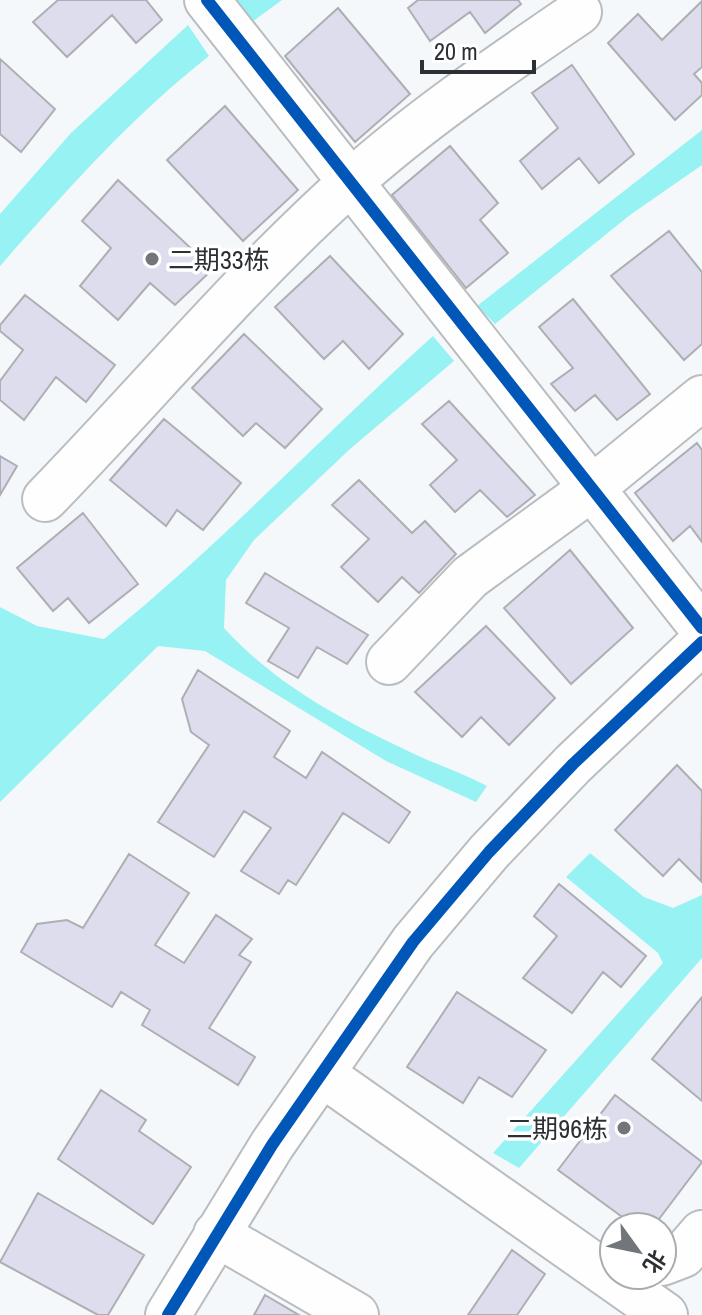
<svg xmlns="http://www.w3.org/2000/svg" width="702" height="1315" viewBox="0 0 702 1315" font-family="'Archivo Narrow','Noto Sans SC',sans-serif">
<rect width="100%" height="100%" fill="#f5f8fb"/>
<path fill="#97f2f3" d="M237,0h45l-30,22z
M188,25l21,31c-79,62 -143,135 -209,210v-52l71,-81z
M702,130v35l-72,50 -135,109 -18,-18z
M433,336l21,25 -104,88 -96,91 -28,40 -2,48c51,56 116,91 184,123 26,13 53,21 79,35l-11,16 -90,-41 -181,-110 -47,-5 -158,156v-195l37,19 67,13c116,-94 218,-203 329,-303z
M590,853l54,44 29,11 29,-13v63l-183,210 -26,-15 170,-190 -5,-10 -92,-76z"/>
<path fill="#dde" stroke="#aeafb3" stroke-width="2" d="M58,0h88l16,20 -26,23 -24,-28 -45,42 -34,-35z
M418,0h100l3,4 -36,29 -15,-21 -40,29 -22,-33z
M702,1v66l-8,7 8,9v12l-27,25 -67,-77 30,-29 24,26z
M338,8l72,86 -55,48 -70,-86z
M0,59l55,50 -34,43 -21,-18z
M572,65l62,89 -35,29 -20,-25 -37,31 -22,-28 38,-33 -26,-35z
M225,106l73,84 -55,51 -76,-81z
M450,146l48,57 -18,17 28,33 -42,35 -74,-93z
M118,180l95,89 -38,36 -25,-22 -32,37 -38,-34 31,-38 -29,-27z
M669,231l33,41v72l-18,16 -73,-84z
M330,256l73,78 -34,35 -26,-28 -19,18 -49,-52z
M25,295l90,70 -29,37 -30,-25 -32,43 -24,-20v-19l23,-31 -23,-19v-6z
M573,299l77,95 -33,26 -22,-25 -20,16 -24,-27 22,-16 -34,-41z
M244,334l78,75 -37,39 -29,-25 -13,13 -51,-48z
M449,401l86,94 -28,22 -27,-27 -25,22 -25,-27 27,-25 -35,-36z
M164,419l77,64 -38,47 -26,-20 -11,16 -56,-46z
M697,443l5,7v92l-12,-16 -17,15 -38,-48z
M0,456l17,10 -17,29z
M359,480l53,53 13,-12 31,33 -37,39 -17,-16 -24,25 -37,-35 28,-28 -37,-34z
M83,513l55,71 -49,39 -21,-25 -15,13 -36,-43z
M570,550l63,78 -62,56 -67,-76z
M265,573l103,62 -21,29 -30,-17 -19,31 -30,-17 21,-33 -43,-25z
M486,626l69,72 -46,47 -28,-28 -19,20 -47,-45z
M198,670l92,61 -16,26 32,21 16,-26 88,60 -21,31 -46,-30 -47,72 -8,-5 -9,14 -38,-23 30,-43 -27,-17 -30,46 -56,-35 51,-77 -18,-13 -9,-33z
M677,765l25,26 -1,90 -22,-22 -16,17 -48,-46z
M129,854l60,39 -34,52 29,18 32,-48 36,24 -13,16 12,7 -42,66 46,29 -17,28 -96,-60 8,-15 -29,-18 -9,15 -91,-55 16,-28 30,-4 16,8z
M559,884l87,72 -25,31 -18,-15 -31,41 -49,-35 34,-42 -23,-20z
M457,992l89,58 -34,47 -33,-20 -16,26 -56,-36z
M702,997v104l-50,-42z
M101,1090l45,30 -7,11 52,36 -38,57 -95,-65z
M615,1095l87,67 -49,65h-17l-78,-57z
M38,1193l106,62 -36,60h-10l-98,-53z
M512,1250l33,24 -28,41h-49z
M265,1295l34,20h-45z"/>
<g fill="none" stroke-linecap="round" stroke-linejoin="round">
<defs>
<path id="street" d="M207,0l495,628
M45,499c102,-105 196,-218 305,-316 71,-64 150,-117 229,-171
M389,662l81,-85 122,-89 110,-90
M322,1074l343,241
M216,1234l140,81
M662,1263l21,-8 19,-22
M168,1315l104,-170 141,-203 76,-90 84,-88 129,-122"/>
</defs>
<use href="#street" stroke="#babdc0" stroke-width="48"/>
<use href="#street" stroke="#fefefe" stroke-width="44"/>
<defs>
<path id="cycleway" d="M207,0l495,628
M168,1315l104,-170 141,-203 76,-90 84,-88 129,-122"/>
</defs>
<use href="#cycleway" stroke="#fff" stroke-width="17"/>
<use href="#cycleway" stroke="#0057b8" stroke-width="12"/>
</g>
<g fill="#727579" stroke="#fff" stroke-width="3">
<circle cx="152" cy="259" r="8"/>
<circle cx="624" cy="1128" r="8"/>
</g>
<g text-anchor="middle" dominant-baseline="central" stroke-width="7" stroke-linejoin="round" paint-order="stroke">
<g font-size="26" fill="#2c2f33" stroke="#fff" text-anchor="start">
<text x="168" y="259">二期33栋</text>
<text x="608" y="1128" text-anchor="end">二期96栋</text>
</g>
</g>
<g transform="translate(638 1251) rotate(123)"><circle r="38" fill="#ffffff" stroke="#abacad" stroke-width="2"/>
<path d="M0-6L14 30L0 20L-14 30Z" fill="#727579"/>
<text y="-12" font-size="22" font-weight="bold" text-anchor="middle" fill="#2c2f33">北</text>
</g>
<path d="M422 60v12h112v-12" fill="none" stroke="#2c2f33" stroke-width="4"/>
<text x="434" y="60" font-size="24" fill="#2c2f33" stroke="#ffffff" stroke-width="6" paint-order="stroke">20 m</text>
</svg>
